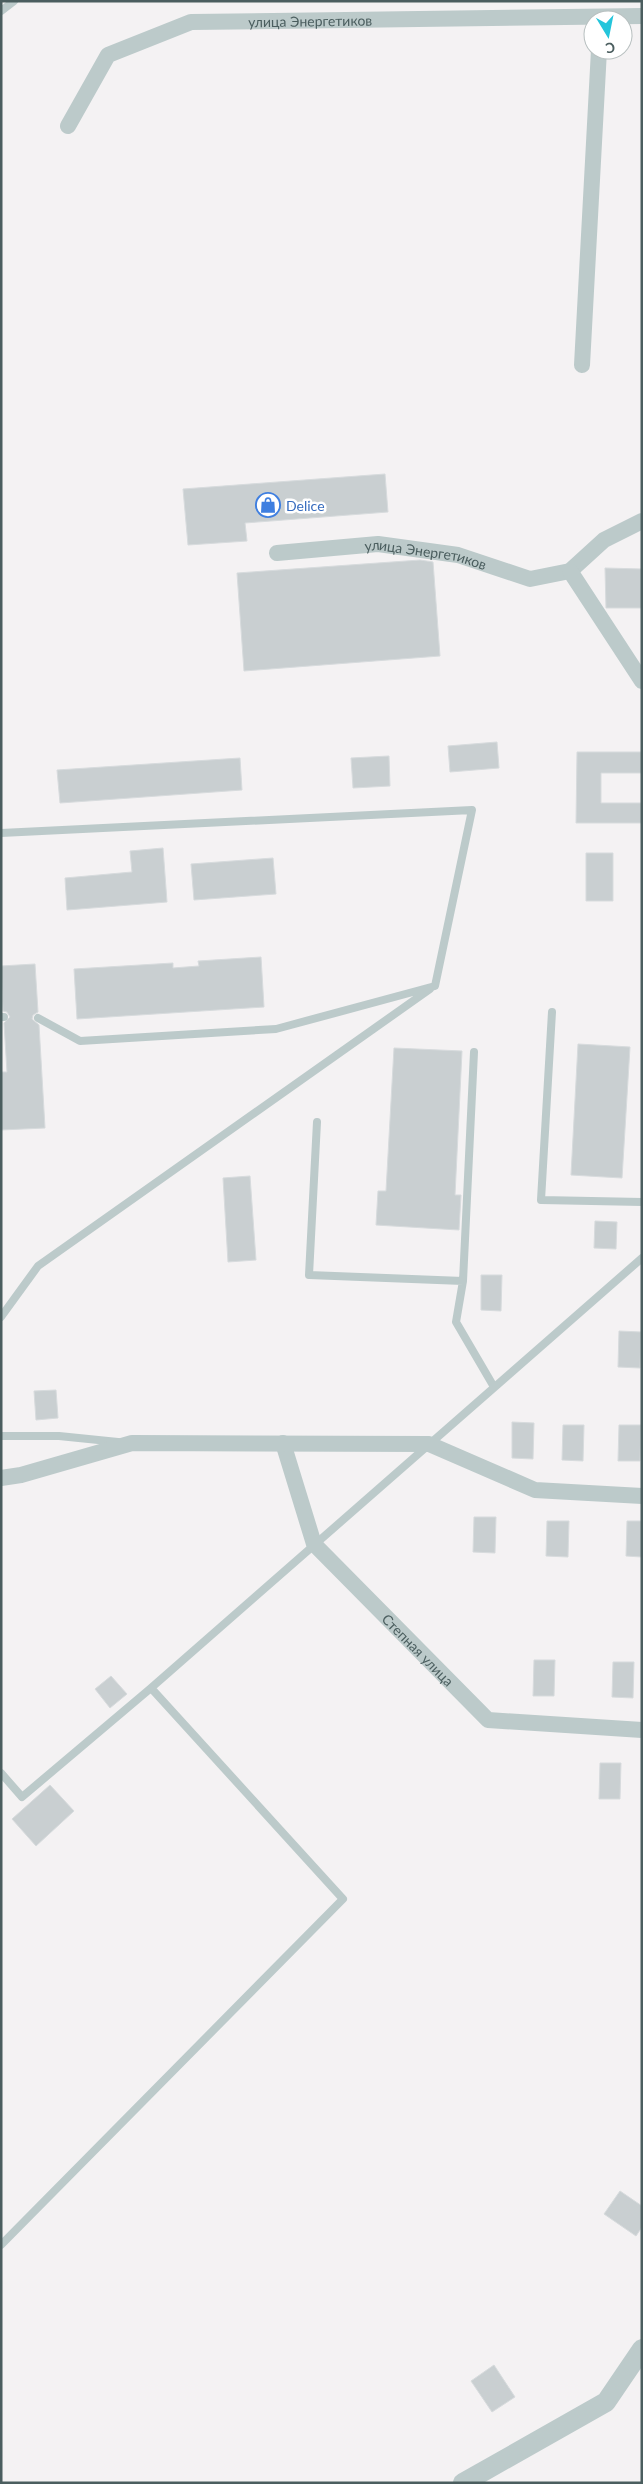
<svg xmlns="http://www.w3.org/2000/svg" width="643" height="2484" viewBox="0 0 643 2484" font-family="Lato,sans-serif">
<rect width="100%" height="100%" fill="#f4f2f3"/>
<path fill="#c9cfd1" stroke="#d7dbdd" d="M385,474l3,38 -143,11 2,18 -59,4 -5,-56z
M420,560l13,2 7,94 -196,15 -7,-98z
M605,568l37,1v39h-36z
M497,742l2,26 -49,4 -2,-26z
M577,752h65v21h-41v30h41v20h-66z
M389,756l1,30 -37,2 -2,-30z
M240,758l2,32 -182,13 -3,-33z
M163,848l4,54 -100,8 -2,-32 67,-6 -2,-21z
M586,853h27v48h-27z
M273,858l3,36 -82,6 -3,-36z
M261,957l3,50 -187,12 -3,-50 99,-6v5l26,-2 -1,-5z
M35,964l3,48 -5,3 -1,4 7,6 6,103 -44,2v-58h6l-3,-49 6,-6 -3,-5 -4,-1 -2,-45z
M578,1044l52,3 -8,131 -51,-3z
M394,1048l68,3 -7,144h6l-2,35 -83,-5 2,-34h8z
M250,1176l6,84 -28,2 -5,-84z
M595,1221l22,1 -1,27 -22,-1z
M481,1275h21l-1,36 -20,-1z
M619,1331l22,1 -1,36 -22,-1z
M56,1390l2,28 -22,2 -2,-29z
M512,1422l22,1 -1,36 -21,-1z
M563,1425h21l-1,36 -21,-1z
M619,1425h22l-1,36h-22z
M474,1517h22l-1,36 -22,-1z
M547,1521h22l-1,36 -22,-1z
M627,1521h15v36l-16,-1z
M534,1660h21l-1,36h-21z
M613,1662h21l-1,36 -21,-1z
M111,1676l16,18 -17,14 -15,-19z
M600,1763h21l-1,36h-21z
M50,1785l24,26 -38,35 -24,-27z
M620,2191l22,15v21l-6,9 -32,-22z
M494,2365l21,32 -23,15 -21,-31z"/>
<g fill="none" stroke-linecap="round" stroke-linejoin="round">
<path stroke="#bccaca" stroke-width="8" d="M1,11l13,-10
M1,833l471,-23 -37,176 -159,43 -196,12 -42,-23
M552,1012l-11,188 101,2
M1,1017h3
M474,1052l-11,229 -7,41 38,65
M317,1122l-8,153 154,6
M1,1317l37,-51 392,-277
M1,1436h58l59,6
M1,1773l21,24 129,-109
M1,2245l342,-346 -192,-211 491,-430"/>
<g stroke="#bccaca" stroke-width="16">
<path id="s1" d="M68,126l40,-71 83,-33 451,-6"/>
<path d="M582,365l17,-315"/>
<path id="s2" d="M277,553l101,-9 80,11 72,24 40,-8 34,-31 38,-19"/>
<path d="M570,571l72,110"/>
<path id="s3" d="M283,1443l31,101 174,176 154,10"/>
<path d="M1,1478l20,-3 111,-32 297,1 106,46 107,6"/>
</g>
<path stroke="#bccaca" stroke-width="20" d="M463,2483l143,-81 36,-53"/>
</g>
<defs>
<symbol id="shop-ring" viewBox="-11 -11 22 22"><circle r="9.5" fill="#fff" stroke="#3f7fe0" stroke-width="1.5"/><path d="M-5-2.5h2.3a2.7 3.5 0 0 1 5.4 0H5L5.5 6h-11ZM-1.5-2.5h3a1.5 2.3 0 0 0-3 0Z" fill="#3f7fe0"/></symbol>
</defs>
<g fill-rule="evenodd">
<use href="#shop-ring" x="254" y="491" width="28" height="28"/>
</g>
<g text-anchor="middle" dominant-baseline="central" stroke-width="5" stroke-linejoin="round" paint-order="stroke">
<g font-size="14" fill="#4b5e5f" stroke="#fff">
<text stroke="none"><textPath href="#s1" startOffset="290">улица Энергетиков</textPath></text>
<text stroke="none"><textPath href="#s2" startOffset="150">улица Энергетиков</textPath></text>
<text stroke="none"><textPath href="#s3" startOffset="254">Степная улица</textPath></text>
</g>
<g font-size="14" fill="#366cbe" stroke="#fff" text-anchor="start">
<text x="286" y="505">Delice</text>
</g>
</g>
<rect width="643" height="2484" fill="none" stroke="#4b5e5f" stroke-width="5"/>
<g transform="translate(608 35) rotate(170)"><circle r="24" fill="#ffffff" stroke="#b7bfbf"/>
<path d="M0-4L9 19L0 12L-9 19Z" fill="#25c5db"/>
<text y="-8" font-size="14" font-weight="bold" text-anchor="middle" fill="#4b5e5f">С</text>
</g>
</svg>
